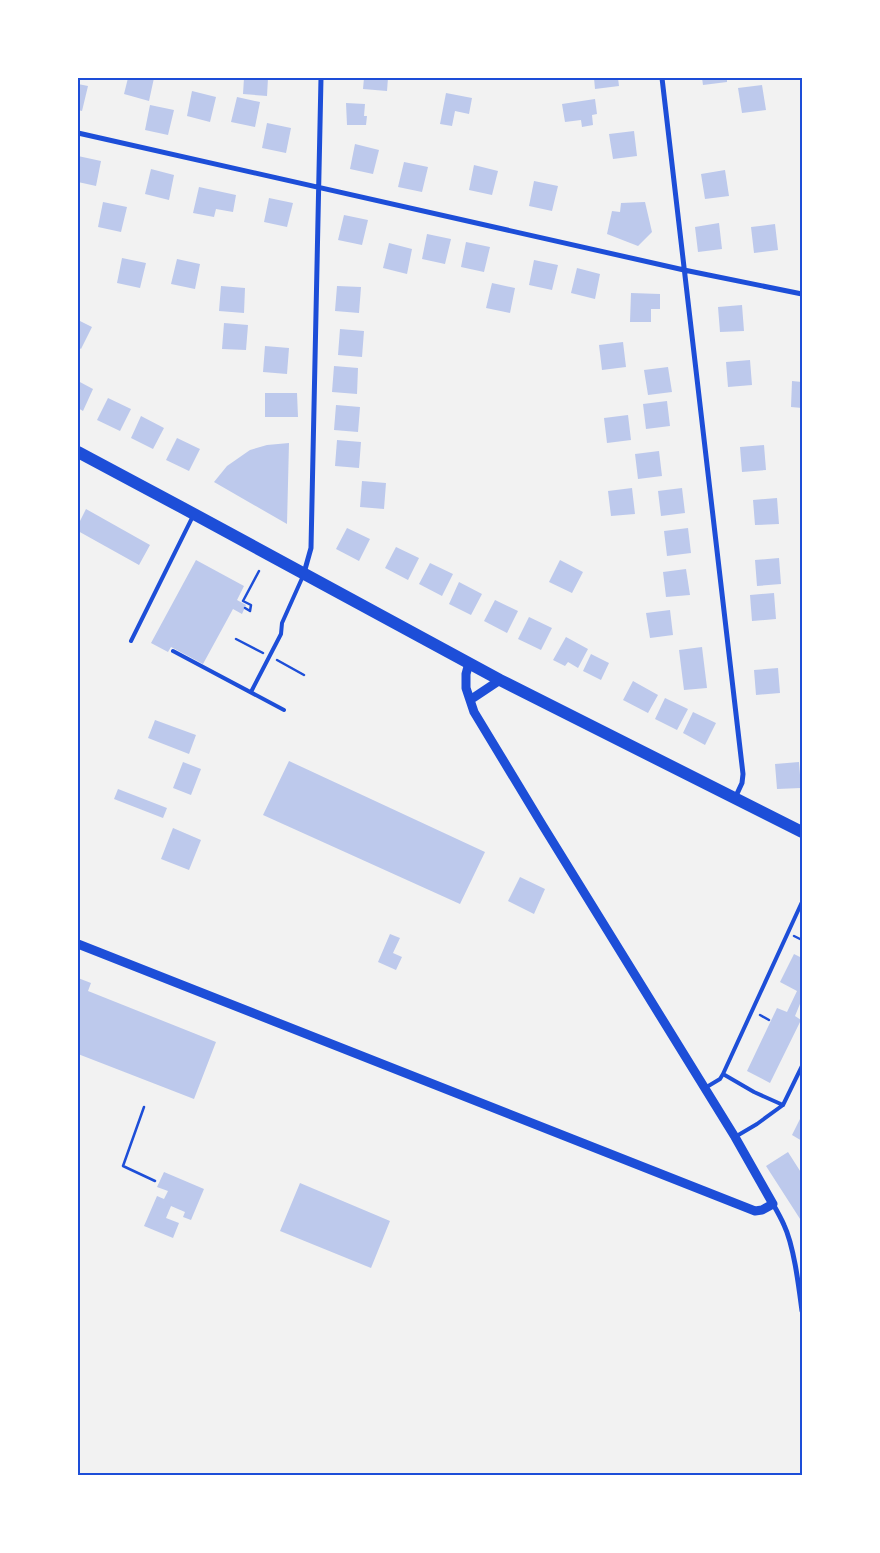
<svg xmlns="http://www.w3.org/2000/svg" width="880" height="1553" viewBox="0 0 880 1553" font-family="'Source Serif 4',serif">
<rect width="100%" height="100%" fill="#f2f2f2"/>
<path fill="#bdc9ec" d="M128,78h26l-5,23 -25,-7z
M244,78h24l-1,18 -24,-2z
M364,78h24l-1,13 -24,-2z
M594,78h24l1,8 -24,3z
M702,78h25v4l-24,3z
M78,84l10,2 -6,25 -4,-1z
M762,85l4,25 -24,3 -4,-25z
M192,91l24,6 -6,25 -23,-6z
M446,93l26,5 -3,16 -14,-3 -3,15 -12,-2z
M237,97l23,5 -5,25 -24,-5z
M595,99l2,15 -5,1 1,10 -11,2 -1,-7 -16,2 -3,-18z
M346,103l19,1 -1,12h3l-1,9h-19z
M150,105l24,5 -6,25 -23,-5z
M267,123l24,5 -5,25 -24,-5z
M634,131l3,25 -24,3 -4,-25z
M355,144l24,6 -6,24 -23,-5z
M78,156l23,5 -5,25 -18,-4z
M404,162l24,5 -6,25 -24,-5z
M474,165l24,6 -6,24 -23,-5z
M151,169l23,6 -5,25 -24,-6z
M725,170l4,26 -24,3 -4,-25z
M534,181l24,5 -6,25 -23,-5z
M199,187l37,8 -3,17 -17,-3 -2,8 -21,-4z
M269,198l24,5 -6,24 -23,-5z
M103,202l24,5 -6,25 -23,-5z
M645,202l7,30 -14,14 -31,-12 5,-23 8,1 1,-9z
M344,215l24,5 -6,25 -24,-5z
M719,223l3,26 -24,3 -3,-25z
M775,224l3,26 -24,3 -3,-26z
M427,234l24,5 -6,25 -23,-5z
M466,242l24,5 -6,25 -23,-5z
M389,243l23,6 -5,25 -24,-6z
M122,258l24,5 -6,25 -23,-5z
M177,259l23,5 -5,25 -24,-5z
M534,260l24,5 -6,25 -23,-5z
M577,268l23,6 -5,25 -24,-6z
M492,283l23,5 -5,25 -24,-5z
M221,286l24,2 -1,25 -25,-2z
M337,286l24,1 -2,26 -24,-2z
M631,293l29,1v15h-9v13h-21z
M742,305l2,26 -24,1 -2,-25z
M78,320l14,7 -11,22 -3,-2z
M224,323l24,2 -2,25 -24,-1z
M340,329l24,2 -2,26 -24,-2z
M623,342l3,25 -24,3 -3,-25z
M265,346l24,2 -2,26 -24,-2z
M750,360l2,25 -24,2 -2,-25z
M334,366l24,2 -1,26 -25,-2z
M668,367l4,25 -24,3 -4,-25z
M78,381l15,8 -10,22 -5,-3z
M792,381l10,1v26l-11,-1z
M265,393h32l1,24h-33z
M108,398l23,11 -11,22 -23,-11z
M667,401l3,25 -24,3 -3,-25z
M336,405l24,2 -2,25 -24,-2z
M628,415l3,25 -24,3 -3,-25z
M141,416l23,12 -11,21 -22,-11z
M177,438l23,11 -11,22 -23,-11z
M337,440l24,2 -2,26 -24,-2z
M289,443l-2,81 -73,-42 13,-16 23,-16 17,-5z
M764,445l2,25 -24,2 -2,-25z
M659,451l3,25 -24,3 -3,-25z
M362,481l24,2 -2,26 -24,-2z
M632,488l3,26 -24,2 -3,-25z
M682,488l3,25 -24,3 -3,-25z
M777,498l2,26 -24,1 -2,-25z
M86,509l64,36 -11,20 -61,-34v-6z
M347,528l23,11 -11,22 -23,-12z
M688,528l3,25 -24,3 -3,-25z
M396,547l23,11 -11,22 -23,-12z
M779,558l2,26 -24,2 -2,-26z
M196,560l48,26 -7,14 9,5 -4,9 -9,-5 -30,55 -32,-17 -3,5 -17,-9z
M560,560l23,12 -11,21 -23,-11z
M430,563l23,11 -11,22 -23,-12z
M686,569l4,26 -24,2 -3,-25z
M459,582l23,12 -11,21 -22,-11z
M774,593l2,26 -24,2 -2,-26z
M495,600l23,11 -11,22 -23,-12z
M670,610l3,25 -23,3 -4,-25z
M529,617l23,11 -11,22 -23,-11z
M566,637l22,12 -10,19 -10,-6 -3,4 -12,-6z
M702,647l5,41 -23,2 -5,-40z
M591,654l18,9 -8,17 -18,-9z
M778,668l2,25 -24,2 -2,-25z
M633,681l25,14 -10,18 -25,-13z
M665,698l23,11 -11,21 -22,-11z
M693,712l23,11 -11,22 -22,-12z
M155,720l41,15 -7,19 -41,-16z
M289,761l196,91 -25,52 -197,-89z
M183,762l18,7 -10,26 -18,-7z
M799,762l2,26 -24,1 -2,-25z
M118,789l49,19 -4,10 -49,-19z
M173,828l28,12 -12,30 -28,-11z
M520,877l25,12 -11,25 -26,-13z
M390,934l10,4 -7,15 9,4 -6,13 -18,-8z
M794,954l8,4v41l-7,17 6,4 -31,63 -23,-12 30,-63 10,4 10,-21 -17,-9z
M78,978l13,5 -3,8 128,51 -22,57 -116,-45z
M802,1115v26l-10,-6z
M788,1152l14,22v48l-36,-56z
M164,1172l40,17 -13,31 -8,-3 2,-5 -14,-6 -5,12 13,5 -6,15 -29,-12 13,-30 7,3 4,-8 -11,-4z
M300,1183l90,38 -19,47 -91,-37z"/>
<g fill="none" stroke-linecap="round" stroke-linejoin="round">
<path stroke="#1d4ed8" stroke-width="2.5" d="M245,608l5,3 1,-6 -8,-4 16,-30
M236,639l27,14
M277,660l27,15
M794,936l8,4
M760,1015l9,5
M144,1107l-21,59 32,15"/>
<path stroke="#1d4ed8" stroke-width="4" d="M131,641l62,-125
M173,651l111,59
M251,692l30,-58 1,-11 21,-47
M802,902l-79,172 31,18 29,13 19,-39
M705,1088l15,-9 3,-5
M735,1137l22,-13 26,-19"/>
<path stroke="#1d4ed8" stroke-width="5" d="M662,78l81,696 -1,9 -7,15
M78,133l606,137 118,24
M304,573l7,-25 10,-470
M773,1204c4,7 8,14 11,21 10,21 15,63 18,86"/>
<path stroke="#1d4ed8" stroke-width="9" d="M470,700l30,-20
M78,944l677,267 7,-1 11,-6 -38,-67 -192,-311 -69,-114 -8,-24v-14l3,-11"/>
<path stroke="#1d4ed8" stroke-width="12" d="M78,452l103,55 319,173 302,152"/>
</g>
<rect width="880" height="1553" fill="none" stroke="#ffffff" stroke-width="158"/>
<rect x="79" y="79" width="722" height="1395" fill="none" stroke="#1d4ed8" stroke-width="2"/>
</svg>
